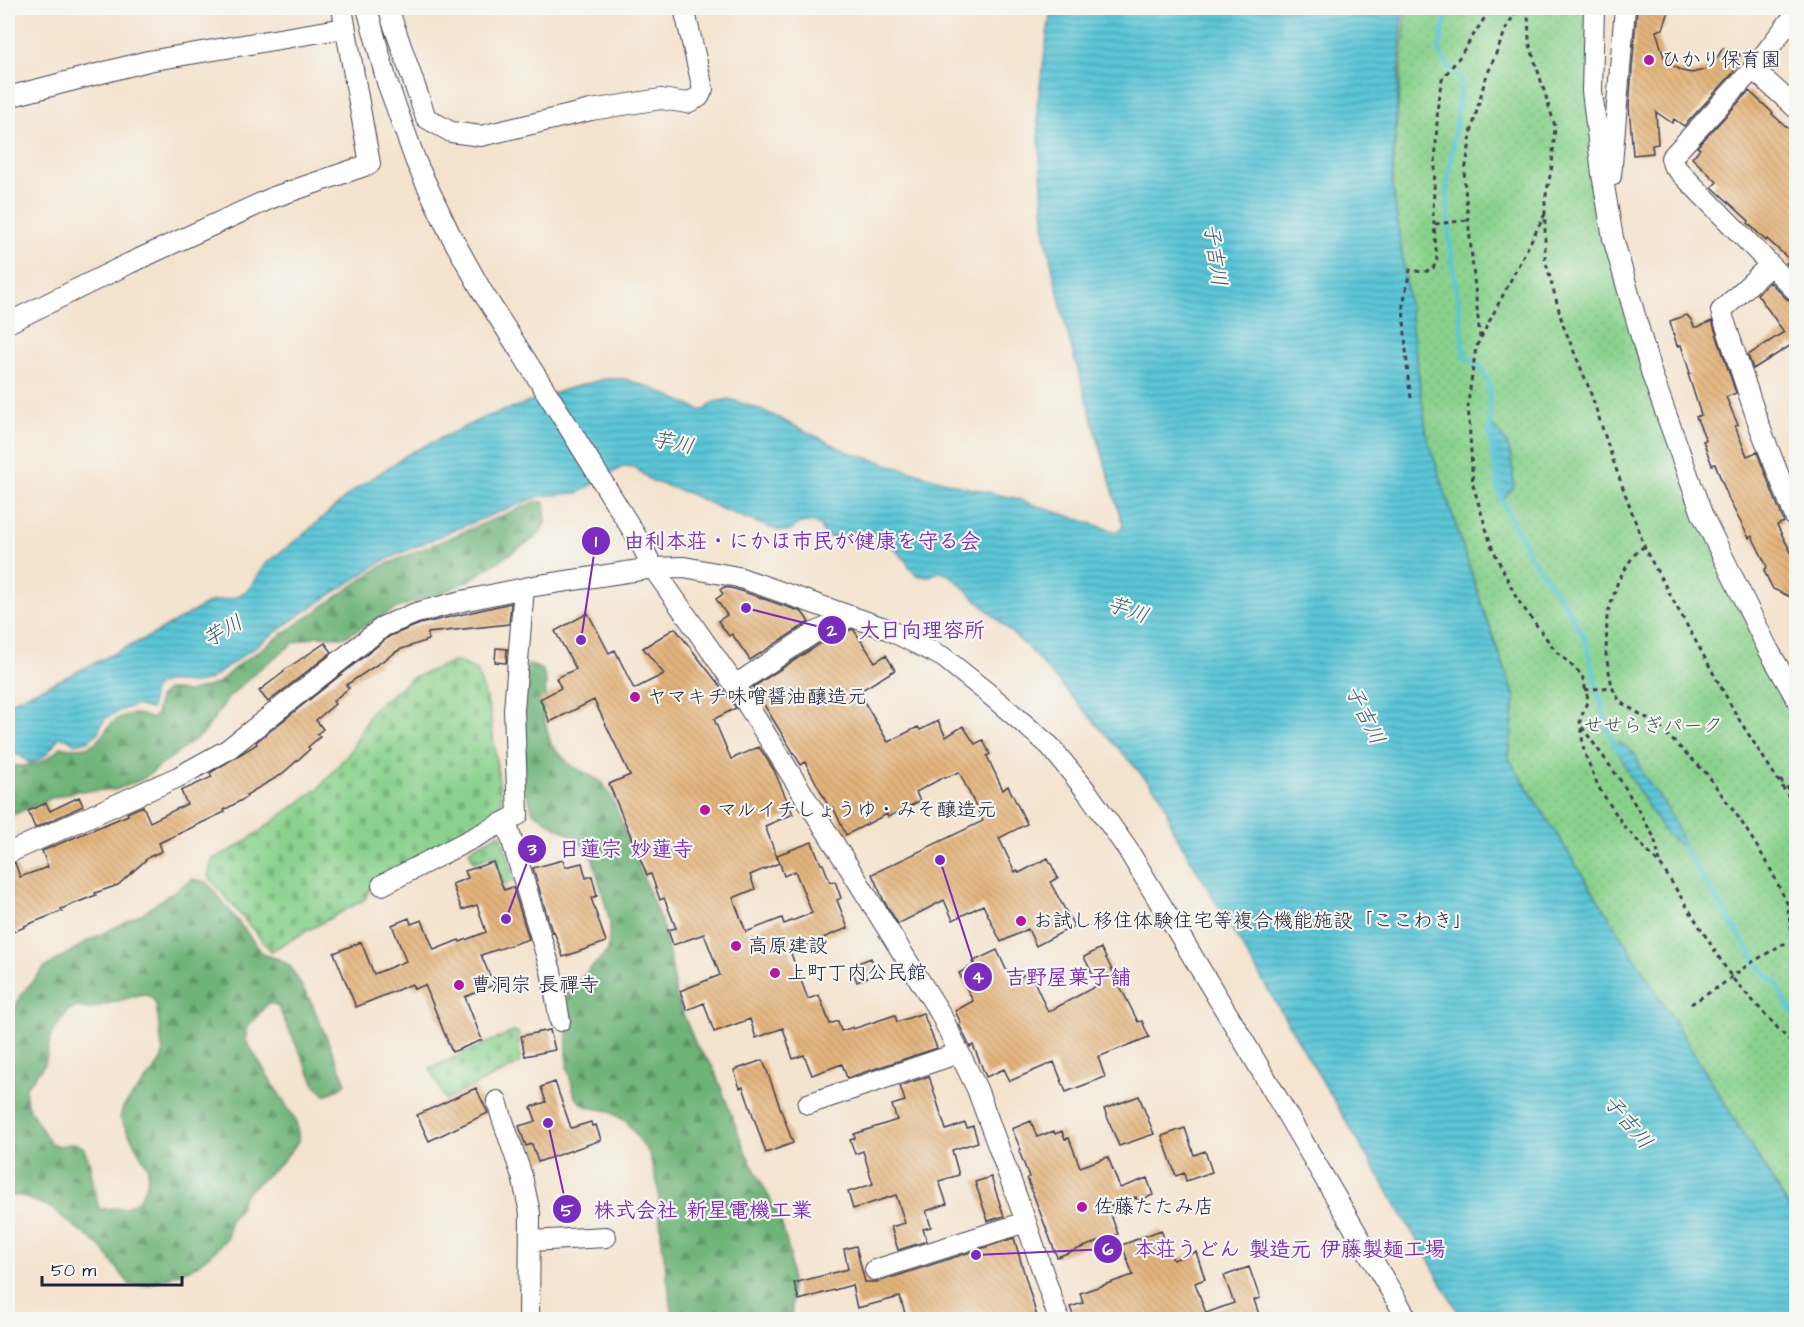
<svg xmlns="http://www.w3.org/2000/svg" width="1804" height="1327" viewBox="0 0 1804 1327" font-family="'Architects Daughter','Klee One',sans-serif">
<defs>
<pattern id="forest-firs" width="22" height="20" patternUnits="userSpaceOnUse" patternTransform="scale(1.5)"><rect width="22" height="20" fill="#6eb378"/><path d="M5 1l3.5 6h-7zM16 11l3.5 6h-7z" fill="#5a9164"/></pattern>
<pattern id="cemetery-stones" width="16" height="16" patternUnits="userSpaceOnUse" patternTransform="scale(1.5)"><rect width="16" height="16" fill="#89d18c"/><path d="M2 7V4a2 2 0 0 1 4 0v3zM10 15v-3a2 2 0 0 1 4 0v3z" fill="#76b37a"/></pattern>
<pattern id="park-dots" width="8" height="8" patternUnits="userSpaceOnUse" patternTransform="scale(1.5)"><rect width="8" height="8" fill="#89d18c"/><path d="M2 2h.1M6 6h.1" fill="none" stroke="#76b37a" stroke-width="1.8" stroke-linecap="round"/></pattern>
<pattern id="water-rules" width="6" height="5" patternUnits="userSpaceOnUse" patternTransform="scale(1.5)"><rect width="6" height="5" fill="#5cc6d7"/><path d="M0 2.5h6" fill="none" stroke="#4ca0b0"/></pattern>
<pattern id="building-back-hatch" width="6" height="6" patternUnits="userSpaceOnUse" patternTransform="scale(1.5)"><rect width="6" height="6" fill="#e3b47c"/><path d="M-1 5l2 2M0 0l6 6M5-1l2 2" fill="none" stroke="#c29a6c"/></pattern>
</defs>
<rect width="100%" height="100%" fill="#f6f6f2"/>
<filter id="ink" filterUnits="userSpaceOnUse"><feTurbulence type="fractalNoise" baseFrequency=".0167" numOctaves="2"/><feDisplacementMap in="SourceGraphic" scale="12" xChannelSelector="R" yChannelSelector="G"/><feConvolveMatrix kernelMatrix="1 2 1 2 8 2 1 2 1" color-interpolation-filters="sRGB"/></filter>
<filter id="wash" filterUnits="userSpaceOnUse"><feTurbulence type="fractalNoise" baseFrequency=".008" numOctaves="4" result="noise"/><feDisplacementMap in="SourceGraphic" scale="24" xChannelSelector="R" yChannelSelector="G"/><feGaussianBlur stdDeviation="1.35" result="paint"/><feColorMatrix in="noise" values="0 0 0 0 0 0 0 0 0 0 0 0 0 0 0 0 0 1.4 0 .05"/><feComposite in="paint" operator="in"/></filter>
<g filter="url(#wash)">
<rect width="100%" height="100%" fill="#f4e3ce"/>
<path fill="url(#forest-firs)" stroke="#486a5a" stroke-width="1.5" fill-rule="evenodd" d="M537,501l7,1 2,19 -7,14 -71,46 -33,15 -36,11 -54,30 -29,-1 -22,7 -36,27 -30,28 -24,35 -63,47 -26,10 -38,1 -28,8 -41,18v-46l5,-5c26,0 29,-2 48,-19 11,0 22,3 32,-3 9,-5 12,-15 19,-21 11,-10 26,-12 39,-4l5,-4 3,-17 8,-8h10l11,2 29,-8 21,-19 142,-98z
M529,664l14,6 3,14 -3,30 8,31 19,20 32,17 10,16 51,129 9,41 4,29 20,48 17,22 33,86 34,65 10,37 2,56 -2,8h-117l-12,-84 -3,-49 -9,-33 -22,-31 -18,-11 -22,-4 -12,-10 -8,-31 -1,-73 42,-42 2,-29 -17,-63 -18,-22 -24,-13 -18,-12 -10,-29 1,-110z
M192,879l15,3 57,73 15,4 11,7 22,38 34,79 -7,6 -14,6 -9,-9 -39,-81 -9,-2 -22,26v12l50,80 3,20 -18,22 -37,32 -6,16 -8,8 -3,19 -12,13 -21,16 -46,18h-18l-30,-39 -52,-40 -27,-10h-13v-177l6,-7 6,-16 24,-28 44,-27 53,-27zM142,994l10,3 4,8 7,49 -4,10 -36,43 -3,11 28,50 -1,17 -9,16 -13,7 -26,1 -10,-48 -6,-14 -8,-4 -16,3 -9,-3 -23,-38 -2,-17 20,-24 6,-29 17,-25 9,-3 12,2z"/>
<path fill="url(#cemetery-stones)" stroke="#567a64" stroke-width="1.5" d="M455,661l22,9 13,42 12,93 -6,15 -124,65 -7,14 -94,52 -63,-75 5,-17 26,-13 80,-58 31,-36 22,-42 40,-32z
M500,833l16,47 -12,5 -10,-30 -20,7 -5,-12z
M514,1031l4,2 2,23 -1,8 -74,36 -15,-32z"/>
<path fill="url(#park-dots)" stroke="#567a64" stroke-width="1.5" d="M1406,8h182l21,207 93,299 94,184v520l-287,-459 6,-62 -31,-85 -57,-175 -35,-255z"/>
<path fill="url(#water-rules)" stroke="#3f7489" stroke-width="1.5" d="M1051,8h352l-11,174 35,254 57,176 31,86 -6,61 113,178 174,282v100h-334l-35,-62 -254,-427 -11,-33 -134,-149 -77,-72 -10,-5 -14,6 -10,-2 -7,-6 -3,-7 -14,-15 -17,-11 -45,2 -10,-7v-6l-11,-3 -10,1 -10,8h-11l-55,-21 -36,-17 -36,-12 -18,-14 -10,-1 -46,27 -38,3 -89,35 -70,31 -80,52 -92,66c-5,1 -10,3 -15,3 -13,1 -31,-7 -41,7 -3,6 0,13 -2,19l-15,-4 -15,5 -16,8 -7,14 -10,9 -13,3 -8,-6 -8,-1c-7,11 -16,25 -30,26l-9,-8h-6l-6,9v-61l52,-23 94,-46 56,-32 24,-4 14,-8 17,-26 39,-30 49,-43 57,-38 73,-35 84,-29 37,-10h21l29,10 46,21h5l9,-8 15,-3 33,11 86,42 112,34 54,12 103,34 6,-6 -57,-198 -21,-93 -8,-128z
M1489,423c23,20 23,34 25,63l-12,15 -4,-12z
M1620,742l15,12 8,20 22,31 14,27 6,18 -21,-18 -28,-45 -21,-41z"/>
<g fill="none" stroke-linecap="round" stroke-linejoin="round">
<path stroke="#5cc6d7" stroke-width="5" d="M1447,8l-8,43 5,10 16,17 1,10 -14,98 3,59 11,77 2,26 2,8 16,12 8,15 1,52 8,54 4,12 31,59 32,44 20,35 22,89 8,18 5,5
M1682,846l82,127 13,10 4,12 15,22"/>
</g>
<g id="blocks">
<path fill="url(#building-back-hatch)" d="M1637,8h33l-7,21 -7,2 8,26 8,8 10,6 10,2 19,-5 12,-20 17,6 -7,19 -49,53 -10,-7 -2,4 -16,-11 2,32 -6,1 1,8 -20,2 -4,-49z
M1749,91l24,22 -1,1 25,22v138l-11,-11 4,-3 -23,-21 -1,2 -18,-18 1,-2 -37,-34 5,-5 -25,-24 8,-9 -3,-2z
M1770,282l17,17 10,4v45l-4,-4 -40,25 -5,-14 36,-23 -27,-38z
M1687,315l5,6 2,6h4l14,-6 24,72 -10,4 12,28 -3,1 12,30 10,-4 27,70 -7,3 20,39v36l-24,-11 -9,-18 3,-4 -15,-31 -3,2 -19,-36 -15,-38 -3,1 -9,-24 3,-1 -10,-23 5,-2 -13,-41 2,-1 -9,-28 -4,1 -7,-25z
M724,587l11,2 67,23 7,10 -59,38 -18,-26 -3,2 -11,-15 9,-6 -11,-16 7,-5 -3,-4z
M511,603l-2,21 -81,9v7l-29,10 -53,35 3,3 -16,13 2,3 -19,16 7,9 -6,5 3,3 -12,10 2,2 -29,26 -35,20 1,2 -23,13 1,2 -66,31 3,8 -13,6 -31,28 -23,8 1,2 -35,14 1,2 -38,15 1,1 -17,7v-69l7,-2 5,14 28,-10 -6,-16 86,-36 -1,-2 16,-7 7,16 37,-18 -6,-13 31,-14 -2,-4 47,-29 -1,-2 134,-106 30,-12z
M588,613l21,40 6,-3 19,39 30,-15 -21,-26 32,-20 52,67 9,13 -22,11 17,40 28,-12 15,23 19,44 -28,12 14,37 -29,12 5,14 -22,9 13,34 36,-14 2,6 28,-11 -17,-42 -11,5 -7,-21 35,-13 9,22h2l7,18 5,-1 6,17 -4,2 11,28 -58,23 18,48 11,-4 11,29 8,-3 3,10 12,-4v2l42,-14 2,7 26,-9 14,35 -90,30 -5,-14 -30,11 -8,-20 -11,4 -10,-31 -27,10 -6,-19 -36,13 -10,-29 -17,7 -7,-19 40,-16 -16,-41 -31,11 -5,-15 8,-2 -12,-30 -4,2 -9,-26 -4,1 -38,-91 21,-9 -36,-75 -44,22 -10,-23 21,-11 -5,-10 20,-9 -21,-38z
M852,629l2,1 21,32 11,-7 9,15 -35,21 5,8 -2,1 25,42 30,-15 2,3 18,-9 8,16 17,-11 12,18 8,-4 7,14 -3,2 16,34 5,-4 19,38 -28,14 16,34 2,-2 2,3 29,-15 10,20 -8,4 24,44 -38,20 -8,-17 -27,13 -18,-37 -30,15 -9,-20 -46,24 -14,-23 -12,-27 111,-53 -24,-49 -14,6 -1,-1 -28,15 4,9 -32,16 -1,-3 -41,21 -13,-28 -3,2 -25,-47 -4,3 -48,-78 67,-43 2,-2 1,2z
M325,643l7,9 -64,50 -9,-11 25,-19 -1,-1z
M496,648l11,1 -1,14 -11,-1z
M79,797l4,9 -48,22 -7,-17 18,-8 4,8z
M563,860l2,7 17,-4 4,15 6,-2 5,20 -6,2 15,44 -43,15 -9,-26 -2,1 -19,-64z
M493,862l11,28 9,-3 16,52 -48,16 13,30 -29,12 17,43 -30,12 -27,-67 -11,4 -2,-5 -56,23 -22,-54 27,-11 13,32 32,-13 -14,-36 17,-7 2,6 11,-4 12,30 25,-10 1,2 26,-10 -9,-27 -15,5 -10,-26 16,-6 -3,-7z
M1101,948l37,74 4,-1 7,16 -51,20 7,20 -39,15 -12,-30 -44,19 -6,-12 -18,8 -13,-32 -3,2 -11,-23 2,-1 -6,-12 18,-10 -14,-28 15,-8 -2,-3 25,-12 13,28 8,-5 2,4 10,-5 18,40 50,-27 -14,-28z
M871,958l6,15 -20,9 -6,-16z
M550,1030l5,20 -30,6 -4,-20z
M763,1060l30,83 -27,10 -23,-66 -3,1 -6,-18z
M929,1076l17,54 19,-7 2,5 6,-2 5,16 -26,8 7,25 -20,6 8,23 -21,7 5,16 -8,2 4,12 -29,9 -7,-23 14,-4 -9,-28 -43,14 -5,-17 25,-8 -10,-33 -8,3 -5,-14 5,-2 -1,-4 43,-14 -5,-15 13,-4 -5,-15z
M555,1082l16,46 20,-6 1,4 4,-1 5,15 -63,22 -6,-18 -6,2 -7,-20 17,-5 -5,-14 15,-5 -5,-15z
M476,1088l12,25 -59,28 -12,-26z
M1139,1096l15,38 -35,12 -15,-37z
M1031,1121l6,16 17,-6 1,3 7,-3 3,8 4,-1 11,29 28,-10 12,31 27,-10 6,17 -16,6 -1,-4 -28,10 10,27 -61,23 -30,-79 2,-1 -10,-26 2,-1 -9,-21z
M1185,1128l9,27 11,-4 7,21 -26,9 -2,-8 -8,3 -14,-40z
M991,1177l13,39 -16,5 -13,-39z
M1161,1230l12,30 23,-8 9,27 -10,4 11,30 28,-10 -10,-27 25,-9 11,31 -6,2 7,20h-186l-5,-13 13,-4 -3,-10 53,-18 -11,-30z
M1014,1238l24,82h-131l-7,-23 -43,11 -5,-23 -53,15 -5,-17 54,-14 -4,-20 12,-3 9,36h13z"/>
</g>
</g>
<g filter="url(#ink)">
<use href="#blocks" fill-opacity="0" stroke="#423f51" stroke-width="1.5"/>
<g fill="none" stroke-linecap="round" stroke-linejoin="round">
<defs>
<path id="minor" d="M367,8l20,74 29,80 33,70 34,61 85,133 73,118 12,24 82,117 205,328 37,76 49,133 33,98
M389,8l3,12 34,98 25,14 30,4 110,-26 70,-11 26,4 12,-6 4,-8 -19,-81
M1594,8l-2,83 10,83 11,64 39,137 50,139 66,135 28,49
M1796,13l-43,56 -82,89 2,7 123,126
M1753,69l43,39
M8,97l140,-36 197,-33
M1611,176l14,-168
M1770,265l-49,46 38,114 37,94
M8,323l122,-60 144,-66 96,-33 -28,-156
M735,685l79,-52 38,-17
M506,821l45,150 9,50
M8,853l170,-76 49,-27 157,-124 32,-13 46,-12 72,-15 119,-18 31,-1 54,10 149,52 56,28 46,37 61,52 38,47 40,57 114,188 166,282
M382,885l136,-70 -4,-105 10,-122
M497,1101l5,17 20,58 8,37 -1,107
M808,1104l151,-51
M530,1241l76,-4
M875,1270l151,-48"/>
</defs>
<use href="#minor" stroke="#423f51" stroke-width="22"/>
<path stroke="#423f51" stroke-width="3" stroke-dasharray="4.5 4.5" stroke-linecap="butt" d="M1528,8l1,34 26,84 -3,40 -7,34v59l18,66 26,63 26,78 31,85 92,167 58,90
M1545,214l-69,133 -8,56 5,82 18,60 26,54 38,51 27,25 6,24 -8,22 4,31 15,36 25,38 38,41 70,111 64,70
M1435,224l34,-4
M1480,338l-16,-160 8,-49 13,-49 22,-53 11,-19
M1411,398l-3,-20 -5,-73 7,-35 12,2 10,-2 5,-9 -4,-49 5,-112 4,-21 16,-20 33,-51
M1644,546l-11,10 -15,25 -11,35 -1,39 6,32 8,15 35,21 50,49 34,46 29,46 19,39 9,56
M1585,690l27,-3
M1582,727l41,57 31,53 7,29
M1780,780l16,17
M1691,1004l29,-18 29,-22 34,-20h13"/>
<use href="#minor" stroke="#fff" stroke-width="20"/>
</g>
</g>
<g fill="#b5179e" stroke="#f6f6f2" stroke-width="2">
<circle cx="1649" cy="60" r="6"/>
<circle cx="635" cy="697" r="6"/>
<circle cx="705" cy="810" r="6"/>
<circle cx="1021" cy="921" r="6"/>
<circle cx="736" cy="946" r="6"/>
<circle cx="775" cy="973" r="6"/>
<circle cx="459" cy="985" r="6"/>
<circle cx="1082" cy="1207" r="6"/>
</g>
<g text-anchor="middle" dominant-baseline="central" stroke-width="4.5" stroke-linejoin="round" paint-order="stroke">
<g font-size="20" fill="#22223b" stroke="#f6f6f2" text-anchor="start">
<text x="1661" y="60">ひかり保育園</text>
<text x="647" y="697">ヤマキチ味噌醤油醸造元</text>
<text x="717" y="810">マルイチしょうゆ・みそ醸造元</text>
<text x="1033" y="921">お試し移住体験住宅等複合機能施設「ここわき」</text>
<text x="748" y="946">高原建設</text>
<text x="787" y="973">上町丁内公民館</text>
<text x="471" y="985">曹洞宗 長禪寺</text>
<text x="1094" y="1207">佐藤たたみ店</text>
</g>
<g font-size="20" fill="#415753" stroke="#f6f6f2">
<text x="1653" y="726">せせらぎパーク</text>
</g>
<g font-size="21" font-style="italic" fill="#365b72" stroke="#f6f6f2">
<text transform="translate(1215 255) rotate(82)">子吉川</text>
<text transform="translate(673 443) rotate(12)">芋川</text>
<text transform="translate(1128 610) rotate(19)">芋川</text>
<text transform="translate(223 631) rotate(-30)">芋川</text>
<text transform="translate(1365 715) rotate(64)">子吉川</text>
<text transform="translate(1628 1122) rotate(50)">子吉川</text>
</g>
</g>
<path fill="none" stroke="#7b2cbf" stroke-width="2" d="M581 640L596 541M746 608L832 630M506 919L532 849M940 860L978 977M548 1123L567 1209M976 1255L1108 1249"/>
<g fill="#7b2cbf" stroke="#f6f6f2" stroke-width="2">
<circle cx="581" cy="640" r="6"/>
<circle cx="746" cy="608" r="6"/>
<circle cx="506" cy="919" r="6"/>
<circle cx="940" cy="860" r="6"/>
<circle cx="548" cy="1123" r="6"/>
<circle cx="976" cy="1255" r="6"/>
<circle cx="596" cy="541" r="15"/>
<circle cx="832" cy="630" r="15"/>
<circle cx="532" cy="849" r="15"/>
<circle cx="978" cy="977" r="15"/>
<circle cx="567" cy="1209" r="15"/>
<circle cx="1108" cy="1249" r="15"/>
</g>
<g font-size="18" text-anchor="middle" font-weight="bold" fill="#fff">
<text x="596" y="547">1</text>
<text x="832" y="636">2</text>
<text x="532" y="855">3</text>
<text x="978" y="983">4</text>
<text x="567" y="1216">5</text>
<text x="1108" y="1255">6</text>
</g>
<g font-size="21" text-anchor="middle" font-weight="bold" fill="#7b2cbf" stroke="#f6f6f2" stroke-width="4.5" stroke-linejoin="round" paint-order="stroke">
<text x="802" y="548">由利本荘・にかほ市民が健康を守る会</text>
<text x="922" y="637">大日向理容所</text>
<text x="626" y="856">日蓮宗 妙蓮寺</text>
<text x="1068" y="984">吉野屋菓子舗</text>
<text x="703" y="1217">株式会社 新星電機工業</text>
<text x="1290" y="1256">本荘うどん 製造元 伊藤製麺工場</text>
</g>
<rect width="1804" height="1327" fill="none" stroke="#f6f6f2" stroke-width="30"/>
<path d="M42 1276v9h140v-9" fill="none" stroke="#22223b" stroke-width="3"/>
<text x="51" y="1276" font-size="18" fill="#22223b" stroke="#f6f6f2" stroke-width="4.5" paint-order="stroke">50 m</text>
</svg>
